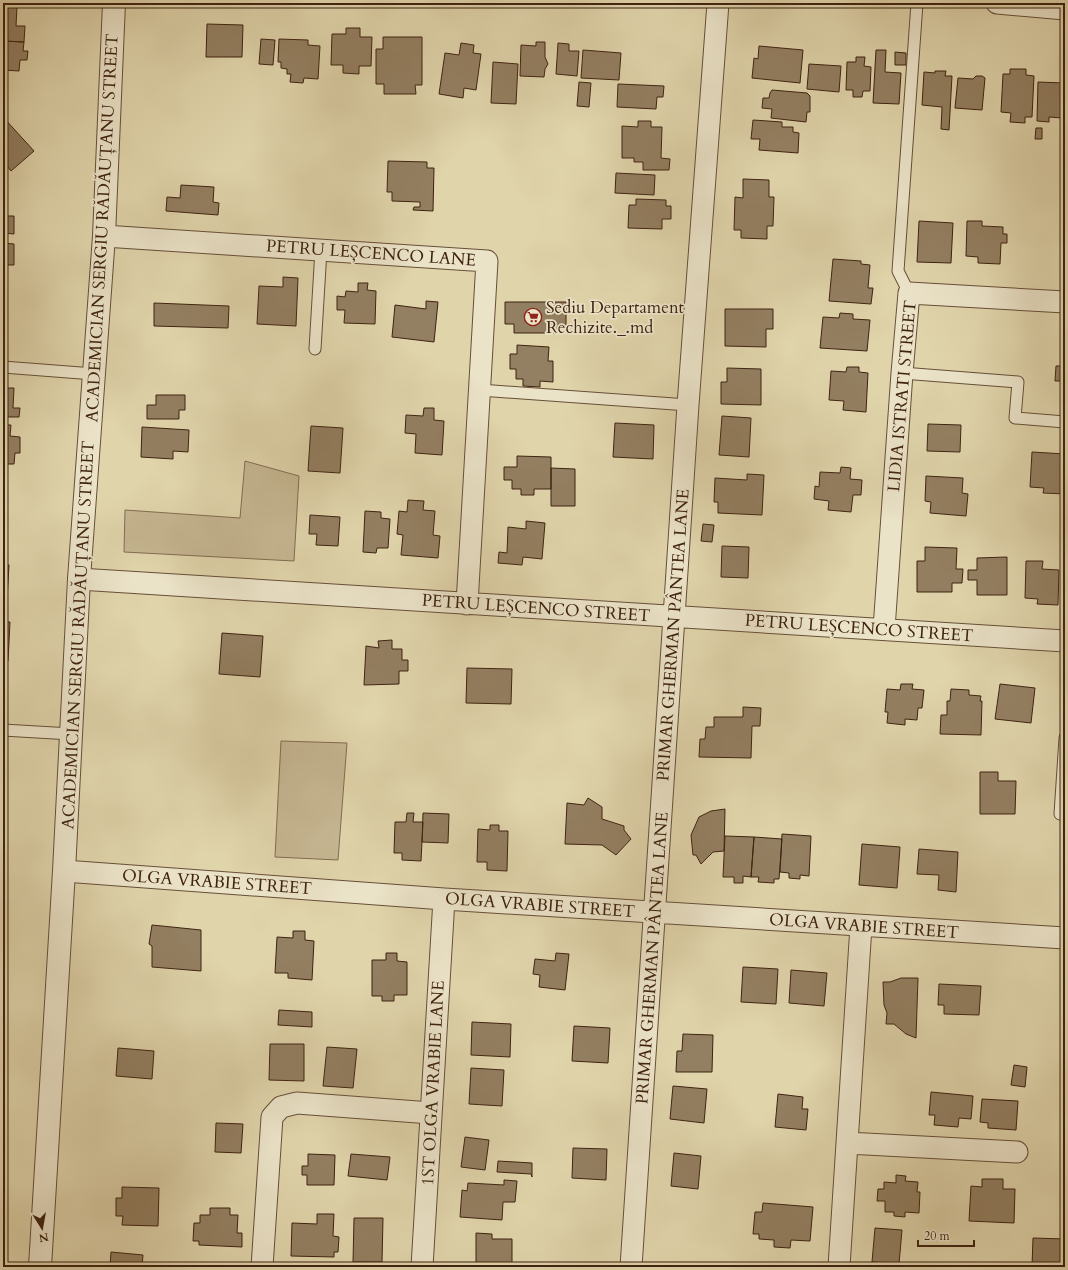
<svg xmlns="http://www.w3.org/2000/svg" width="1068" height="1270" viewBox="0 0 1068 1270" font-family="Cardo,serif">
<rect width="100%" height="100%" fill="#e0d4ab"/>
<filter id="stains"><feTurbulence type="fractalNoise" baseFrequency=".005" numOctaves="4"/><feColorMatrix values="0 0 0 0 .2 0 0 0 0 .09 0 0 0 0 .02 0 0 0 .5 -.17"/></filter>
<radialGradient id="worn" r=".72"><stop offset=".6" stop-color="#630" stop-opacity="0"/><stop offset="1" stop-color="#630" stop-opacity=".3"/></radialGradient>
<path fill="#c5b691" stroke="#826c51" d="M245,461l54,15 -5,85 -170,-9 1,-42 115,8z
M281,741l66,2 -9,117 -63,-3z"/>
<path fill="#937f61" stroke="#3f2311" d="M3,6h14l-1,20h9l-1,16 -21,-1z
M207,24l36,1 -1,32h-36z
M346,28h14v9h12l-1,29h-12v8l-16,-1v-8h-12l1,-31h14z
M383,37h39v48h-7l1,9h-32v-10h-8v-35h7z
M261,39l14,1 -2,25 -14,-1z
M279,39l29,1v5l12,1 -2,33 -14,-1 -1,5 -13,-1 1,-8h-4v-5l-6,-1v-6h-3z
M3,41l21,1 -1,9h5l-1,9h-7l-1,11 -16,-1z
M536,42h9v15l3,7 -3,5 -1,8 -24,-1 1,-31 15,1z
M461,43l13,2 -1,8 8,1 -5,36 -12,-2 -1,10 -24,-4 6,-41 14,2z
M558,43l11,1v7h10l-2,25 -21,-2z
M759,46l44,4 -3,33 -48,-5 2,-20 4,1z
M583,50l38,3 -2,27 -38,-2z
M876,50h10l-1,22 16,1 -2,31 -26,-1z
M895,52l11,1v12h-11z
M856,57h9l-1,9 7,1 -1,24h-7l-1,6h-9v-7h-7l1,-28h9z
M493,62l25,2 -2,40 -25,-1z
M809,64l32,2 -2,26 -32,-3z
M1010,69h16v6l8,1 -2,41h-7v6l-15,-1 1,-9 -10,-1 2,-38h7z
M935,71h11l-1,5h7l-3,54 -8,-1 1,-22 -20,-2 2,-33 11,1z
M976,76h6l3,2 -3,32 -27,-2 3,-30 15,1z
M579,82l12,1 -2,24 -12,-1z
M1038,82l26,1 -2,35 -13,-1v5l-12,-1z
M618,84l46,2 -1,11h-6l-1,12 -39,-2z
M772,90l35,3 3,3v16h-3l-1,10 -35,-4 1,-9 -10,-1 1,-10h6l1,-5z
M3,117l31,34 -23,20 -8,-10z
M753,120l29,2v5h11v5l6,1 -1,20 -39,-3 1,-11h-9z
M638,121h13v6h11l-1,31 9,1 -1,11h-26v-8h-9v-4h-12v-32l16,1z
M1036,128h6v11h-7z
M388,161l39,1v6h7l-1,43 -20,-1 1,-3h6v-5l-28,-1v-9h-5z
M616,173l39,2 -1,20 -39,-2z
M743,179l26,1v17h5l-1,29h-6v13l-26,-1v-8h-7l1,-33 8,1z
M181,185l33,2 -1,15 6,1 -1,12 -52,-4 1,-14 13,1z
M636,199l30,1v6h5v13h-9v10l-34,-1 1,-23h7z
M3,216h11v18l-11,-1z
M919,221l34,2 -2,40 -34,-1z
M967,221h15v5l21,1v7h4v9h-6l-1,21 -22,-1v-6l-12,-1z
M3,243l11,1v21h-11z
M833,259l28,2v3l9,1 -2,23h5l-2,16 -42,-3z
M283,277l15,1 -2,48 -39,-2 2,-38 24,1z
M358,283h10l-1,7 9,1 -1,33 -31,-1 1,-13h-8v-14l8,1 1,-6 12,1z
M426,301l12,1 -4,40 -42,-5 3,-32 31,4z
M505,302h61v24h-8v7h-44v-9h-9z
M154,303l75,3 -1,22 -74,-2z
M725,309h48v20h-7v18l-41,-1z
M840,313l13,1v5l17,1 -3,31 -47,-3 3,-31 16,1z
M517,345l32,2 -1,14h5v21l-13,-1v6l-17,-1v-7h-7v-10h-6v-15h7z
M1056,366h9v26h-3v-11h-7z
M847,367h12v5l9,1 -2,39 -23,-2 1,-9 -15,-1 2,-29 15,1z
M727,368l34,1v36l-40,-1v-22h6z
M3,388h11l-1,20h7l-1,9h-16z
M156,395h29v15h-6v9h-32v-14h9z
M424,408h10v12l10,1 -2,34 -27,-2 1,-19 -11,-1 1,-18 17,1z
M722,416l29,2 -2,39 -30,-2z
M615,423l39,2 -1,34 -40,-2z
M928,424l33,1 -1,27 -33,-1z
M3,425h8l-1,11 10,1v16h-5l-1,11h-11z
M311,426l32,2 -3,45 -32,-2z
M142,427l47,3 -1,22 -15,-1v8l-32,-2z
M1032,452l33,2v40l-22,-1 1,-5 -14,-1z
M517,456l34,1v32h-17v6h-13v-6h-9v-9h-8v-13h13z
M841,467l10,1 -1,11 12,1 -1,15h-8l-2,17 -23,-2 1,-9 -15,-2 1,-13 4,1 1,-15 20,1z
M551,468l24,1v37h-24z
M747,474l17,1 -2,40 -44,-2v-11h-4l1,-24 32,2z
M926,476l37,2 -1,15 6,1 -2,22 -36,-3 1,-11 -6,-1z
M408,500l16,1 -1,9 12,1 -2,24 7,1 -2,22 -37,-3 2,-20 -6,-1 2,-23 8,1z
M365,511l16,1v6l9,1 -2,29h-11l-1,5 -13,-1z
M310,515l30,2 -2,29 -22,-1 1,-11h-8z
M526,521l19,2 -3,36 -19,-2 -1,8 -24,-2 1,-11 8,1 1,-26 18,2z
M703,524l11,1 -2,17 -11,-1z
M722,546l27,1 -1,31 -27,-1z
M925,547l32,1 -1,21h7l-1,14h-10v9h-35v-31h8z
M1007,557v38h-30v-15h-9v-10h9v-12z
M1026,561h17l-1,8 17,1 -1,35 -21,-1 1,-5 -13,-1z
M3,564l6,1 -2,35h-4z
M3,622h7l-2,39h-5z
M222,633l41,3 -3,41 -41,-3z
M392,640v9h10v11h6v11h-9v13l-35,1 2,-39 13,2 -1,-7z
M467,668l45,1 -1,35 -45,-1z
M901,684h12l-1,5 12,1 -2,18h-4l-1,12 -12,-1v6l-18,-2 1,-11h-3l2,-23 13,1z
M1000,684l35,4 -4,35 -36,-4z
M951,689l18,1v5l12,1 -1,5h2l-1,34 -41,-1 1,-19h6v-14h3z
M743,707l18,1 -1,18h-8l-1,32 -52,-1 1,-18h5l1,-12h8v-10h29z
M980,772h18v9h18l-1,33h-35z
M588,798l14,9v12l22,7v4l7,9 -15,16 -14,-10 -37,-1 2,-41 17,2z
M725,809l-1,42 -11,1 -12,12 -5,-9h-3l-2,-20 8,-18 12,-6z
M407,813h7l-1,9h10l-2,39 -19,-1v-7h-8l1,-31h11z
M423,813l26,1 -1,29 -26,-1z
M490,825h9v6h9l-1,40 -20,-1v-8h-10l1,-33 12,1z
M782,834l29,2 -2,40 -9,-1v4l-11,-1v-5l-9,-1z
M725,836l29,1 -3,40 -8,-1v7h-9v-6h-11z
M754,837l28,2 -3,40h-5v4l-16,-1 1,-5h-8z
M862,844l38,3 -3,41 -38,-3z
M919,849l39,3 -2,40 -18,-2 1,-15 -22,-1z
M152,925l49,5v41l-49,-4v-21l-3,-2z
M293,931h12v9l9,1 -2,39 -24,-2v-5h-13l2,-36 16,1z
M386,953h11v8l10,1v33h-13v6h-12v-5h-10v-36h14z
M556,953l13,1 -4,36 -26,-3 1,-12 -7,-1 2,-15 20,2z
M743,967l35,2 -2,35 -35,-2z
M791,970l36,3 -3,33 -35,-3z
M901,978h17l-2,60 -10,-4 -12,-10h-8l1,-11 -3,-8 -1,-23h7z
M939,984l42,2 -2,29 -35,-1v-9h-6z
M279,1010l33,2v15l-34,-2z
M472,1022l39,2 -1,33 -39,-2z
M574,1026l36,2 -2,35 -36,-2z
M683,1034l30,1 -1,37h-36l1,-21h5z
M270,1044h34v37l-35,-1z
M327,1047l30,2 -4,39 -30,-2z
M118,1048l36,3 -2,28 -36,-3z
M1014,1065l13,2 -2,20 -14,-2z
M471,1068l33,2 -2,36 -33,-2z
M673,1086l34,3 -3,34 -34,-4z
M931,1092l42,4 -2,23 -12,-1 -1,9 -24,-2 1,-10h-6z
M778,1094l25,3 -1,12h6l-2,21 -31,-3z
M982,1099l36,2 -2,29 -28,-2v-5l-8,-1z
M216,1123l27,1 -2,29 -26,-1z
M465,1137l24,3 -4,30 -24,-3z
M573,1148l34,1 -1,31 -34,-2z
M674,1153l27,3 -3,33 -27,-3z
M308,1154l27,1 -1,30h-27v-10h-5v-9h6z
M351,1154l39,3 -3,23 -39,-4z
M498,1161l34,2v14l-1,-3 -34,-2z
M896,1175l10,1 -1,5 13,1 -1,10h3l-1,21 -14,-1v5l-11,-1v-4h-9v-11h-8l1,-12h6v-7l12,1z
M982,1179h21v10h12l-1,34 -45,-2 2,-35 11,1z
M504,1180l13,1 -2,21h-12l-1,18 -42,-3 2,-27 5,1 1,-8 36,2z
M122,1187l37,1 -1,38 -36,-1 1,-9h-7v-18h6z
M763,1203l50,4 -3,34 -19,-1 -1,8 -16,-1v-7l-15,-1v-5h-6l2,-22h7z
M210,1208h20v7h8l-1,18h5v14l-43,-2v-4h-6l1,-18h6v-8h10z
M317,1214h17l-1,22 6,1 -1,15h-4v5l-43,-1 1,-33 25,1z
M354,1218h29l-1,44h-29z
M875,1228l27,2 -3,34 -27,-2z
M476,1233l16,1v5h20v24h3v4h-39z
M1033,1238l32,1v28h-33z
M111,1252l32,3 -1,12h-32z"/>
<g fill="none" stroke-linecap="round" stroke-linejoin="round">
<defs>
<path id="service" d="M909,293l-11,-22 19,-268
M315,349l6,-99
M3,367l91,7
M902,373l116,9 -3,36 50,4
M480,390l208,15
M3,730l68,4
M1060,814l5,-76"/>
<path id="minor" d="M997,3l68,6
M104,236l383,25 -20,343
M79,579l986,62
M884,629l18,-256 7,-80 156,9
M64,871l380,28 621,39
M847,1143l170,9
M262,1267l10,-150 9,-10 16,-4 134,10
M422,1267l22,-368
M631,1267l57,-862 30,-402
M839,1267l22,-341"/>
<path id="tertiary" d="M40,1267l24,-396 15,-292 25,-343 10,-233"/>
</defs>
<use href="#service" stroke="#674f38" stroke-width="13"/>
<use href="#minor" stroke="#674f38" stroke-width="23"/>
<use href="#tertiary" stroke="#674f38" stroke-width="24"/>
<use href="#service" stroke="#ebe3c8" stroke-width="11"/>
<use href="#minor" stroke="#ebe3c8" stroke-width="21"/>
<use href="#tertiary" stroke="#ebe3c8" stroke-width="22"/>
</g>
<defs>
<symbol id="supermarket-ring" viewBox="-11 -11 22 22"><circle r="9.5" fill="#ebe3c8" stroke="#8f2418" stroke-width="1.5"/><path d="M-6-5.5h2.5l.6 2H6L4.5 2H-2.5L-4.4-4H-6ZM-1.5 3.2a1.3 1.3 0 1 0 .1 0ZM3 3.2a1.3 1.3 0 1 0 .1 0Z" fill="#8f2418"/></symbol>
</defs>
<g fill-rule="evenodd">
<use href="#supermarket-ring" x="523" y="307" width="20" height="20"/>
</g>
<g text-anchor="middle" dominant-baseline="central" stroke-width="3.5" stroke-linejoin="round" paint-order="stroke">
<g font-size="17" fill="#3f2311" stroke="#ebe3c8">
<text transform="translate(102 228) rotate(-87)">ACADEMICIAN SERGIU RĂDĂUȚANU STREET</text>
<text transform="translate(371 253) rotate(4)">PETRU LEȘCENCO LANE</text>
<text transform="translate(902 396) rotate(-85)">LIDIA ISTRATI STREET</text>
<text transform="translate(536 608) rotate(4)">PETRU LEȘCENCO STREET</text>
<text transform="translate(859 628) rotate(4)">PETRU LEȘCENCO STREET</text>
<text transform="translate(78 635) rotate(-87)">ACADEMICIAN SERGIU RĂDĂUȚANU STREET</text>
<text transform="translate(673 635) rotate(-86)">PRIMAR GHERMAN PÂNTEA LANE</text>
<text transform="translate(217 882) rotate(4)">OLGA VRABIE STREET</text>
<text transform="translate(540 905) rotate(4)">OLGA VRABIE STREET</text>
<text transform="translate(864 926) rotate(4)">OLGA VRABIE STREET</text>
<text transform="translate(652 958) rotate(-86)">PRIMAR GHERMAN PÂNTEA LANE</text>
<text transform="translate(433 1083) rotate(-87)">1ST OLGA VRABIE LANE</text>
</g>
<g font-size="17" fill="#3f2311" stroke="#ebe3c8" text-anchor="start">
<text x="546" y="307">Sediu Departament<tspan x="546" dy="20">Rechizite._.md</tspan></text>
</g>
</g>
<rect width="1068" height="1270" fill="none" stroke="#e0d4ab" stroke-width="16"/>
<rect x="4" y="4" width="1060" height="1262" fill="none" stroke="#3f2311" stroke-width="2"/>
<rect x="8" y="8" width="1052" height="1254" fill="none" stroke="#3f2311"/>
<g transform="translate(42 1228) rotate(169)" stroke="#ebe3c8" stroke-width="3" paint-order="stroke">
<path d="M0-3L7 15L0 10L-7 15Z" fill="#3f2311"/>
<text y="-6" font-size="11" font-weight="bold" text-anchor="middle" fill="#3f2311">N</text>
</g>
<path d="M918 1240v6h56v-6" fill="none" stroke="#3f2311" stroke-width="2"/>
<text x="924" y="1240" font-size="12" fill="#3f2311" stroke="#ebe3c8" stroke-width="3" paint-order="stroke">20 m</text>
<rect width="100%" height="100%" filter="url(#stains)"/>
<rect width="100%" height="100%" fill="url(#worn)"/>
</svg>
